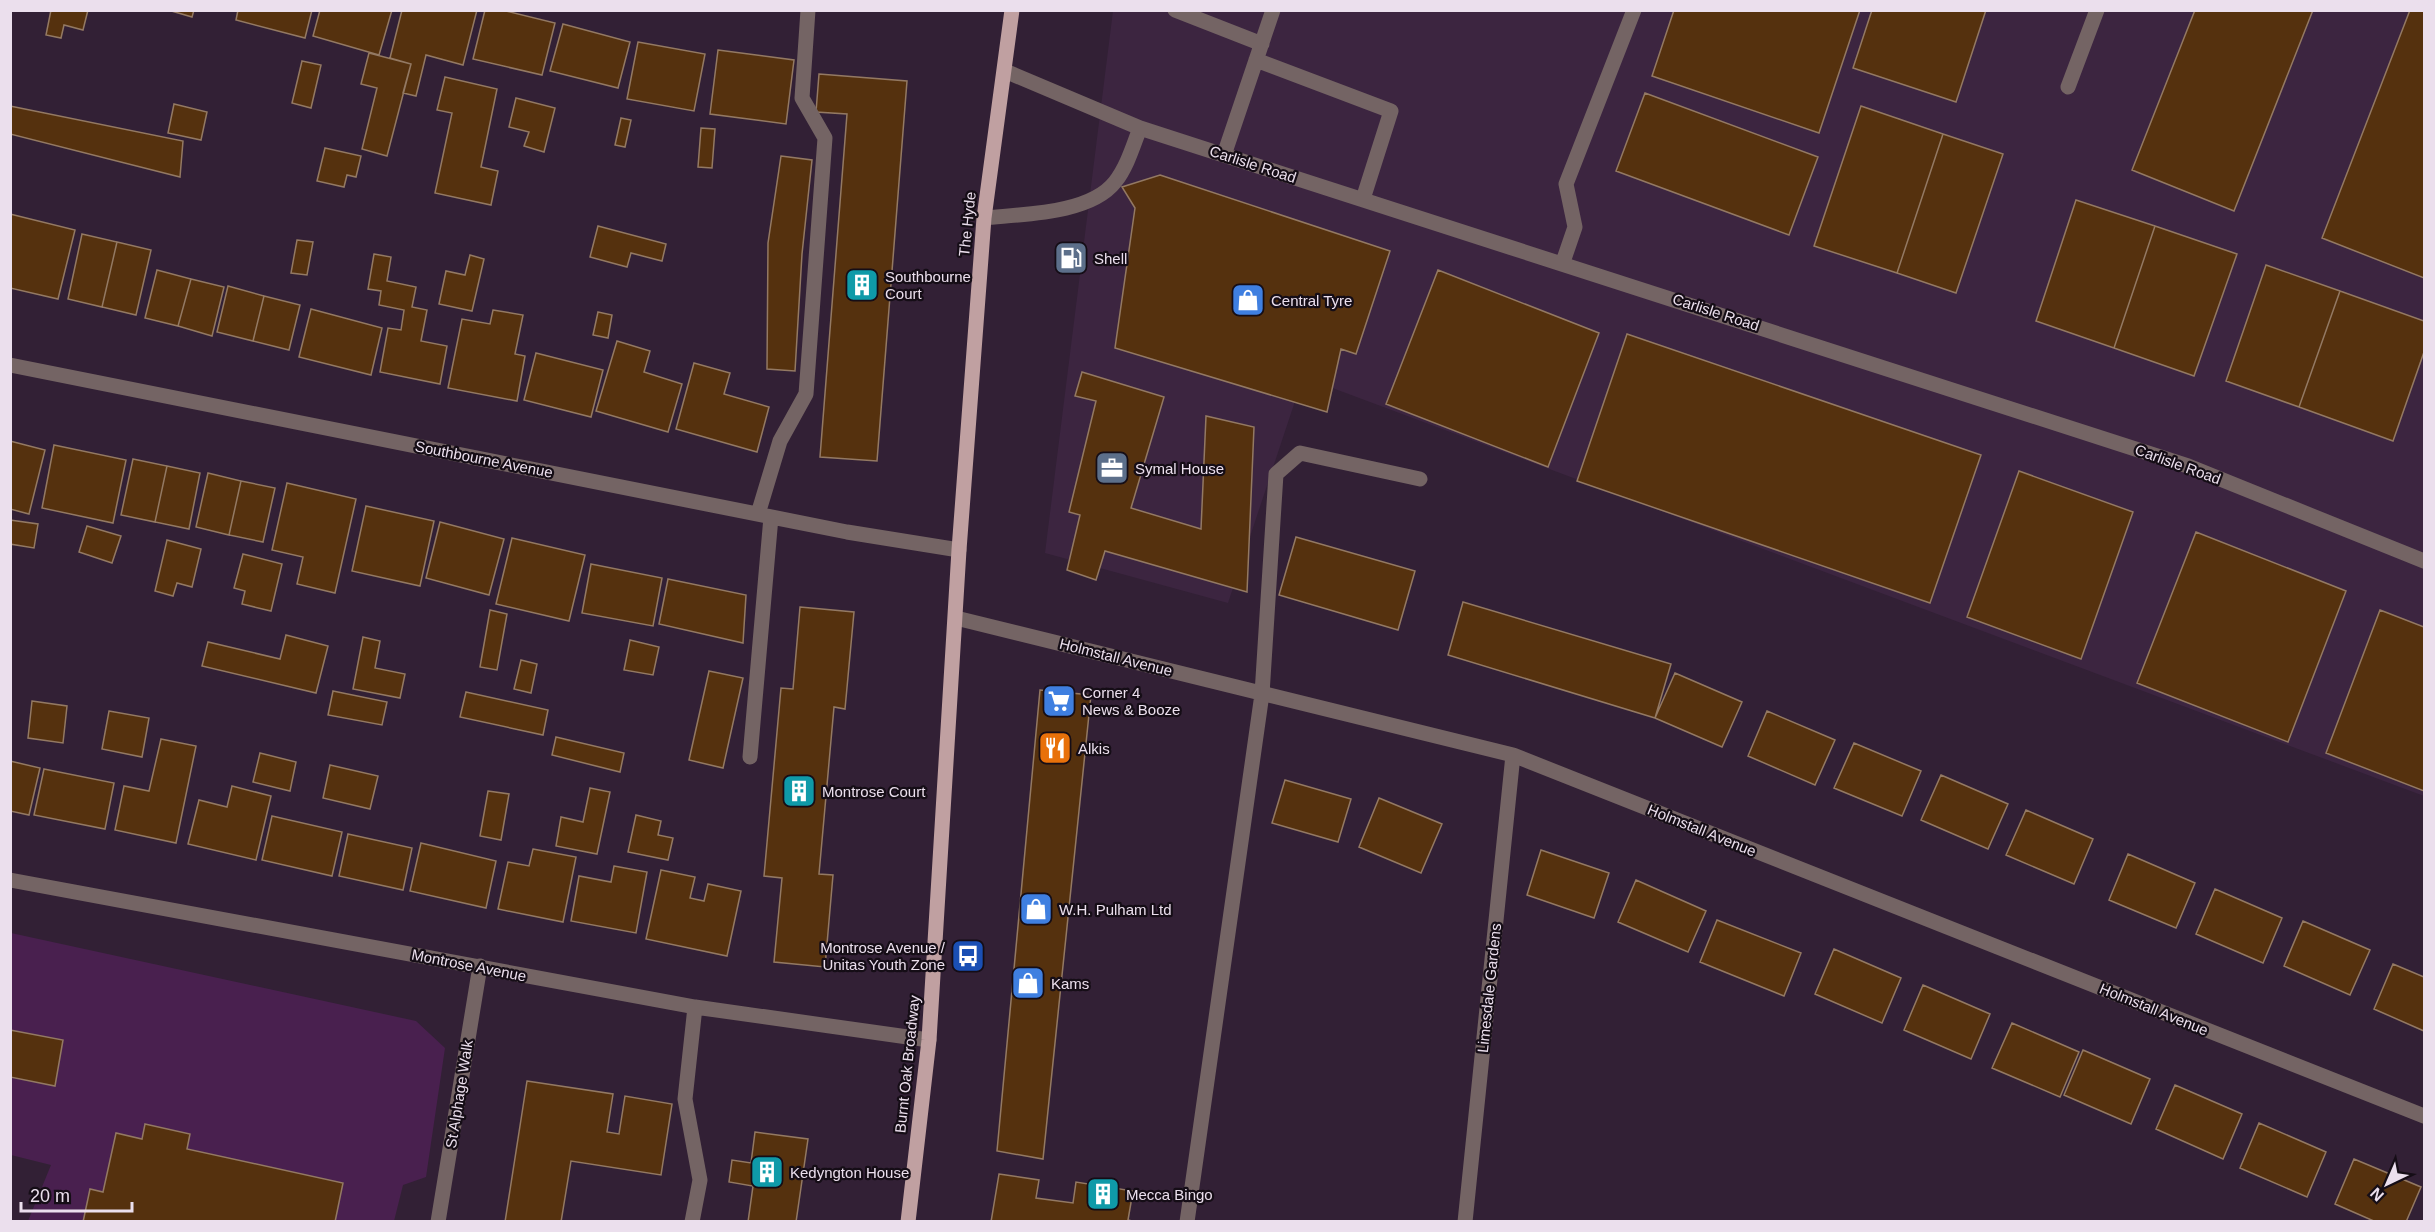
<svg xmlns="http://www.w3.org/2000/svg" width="2435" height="1232" viewBox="0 0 2435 1232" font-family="Helvetica,sans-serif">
<rect width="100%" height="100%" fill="#322035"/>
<path fill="#3c2540" d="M1113,11h1311v785l-1121,-419 -75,226 -183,-50z"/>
<path fill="#49204f" d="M11,933l405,88 29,27 -19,129 -23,8 -9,36h-366l23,-56 -40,-10z"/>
<path fill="#55310e" stroke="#937963" stroke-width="1.5" d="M51,10h37l-5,20 -19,-5 -3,13 -15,-3z
M168,10h26l-2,7z
M238,10h74l-7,28 -69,-18z
M320,10h72l-13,45 -66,-19z
M402,10h75l-14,55 -37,-10 -10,41 -13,-3 8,-29 -21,-6z
M485,10h17l53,13 -13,52 -69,-16z
M1674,10h186l-41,123 -167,-57z
M1872,10h114l-30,92 -103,-34z
M2195,10h118l-79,201 -102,-41z
M2410,10h14v268l-102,-40z
M563,24l67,18 -12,46 -68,-17z
M638,42l67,12 -11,57 -67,-12z
M718,50l76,10 -8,64 -76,-10z
M369,53l42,11 -24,92 -25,-7 15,-61 -16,-4z
M302,61l19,4 -10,43 -19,-5z
M819,74l88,7 -30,380 -57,-4 27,-343 -31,-2z
M445,77l52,12 -16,78 17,4 -7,34 -56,-12 17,-80 -15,-3z
M1645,93l173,64 -29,78 -173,-64z
M516,98l39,10 -11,44 -20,-6 5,-14 -20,-5z
M174,104l33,8 -6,28 -33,-7z
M10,106l173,35 -3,36 -170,-43z
M1861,106l82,28 -46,139 -83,-27z
M621,118l10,2 -6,27 -10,-2z
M701,128l14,1 -3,39 -14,-1z
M1943,134l60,20 -47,139 -59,-20z
M325,148l36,8 -5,21 -9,-2 -3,12 -27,-6z
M781,156l31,4 -10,94 -7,117 -28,-2 1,-126z
M1160,175l230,76 -34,103 -15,-5 -14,63 -212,-64 20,-140 -13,-21z
M2076,200l79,26 -41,122 -78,-27z
M10,214l65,16 -17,69 -48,-11z
M598,226l68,18 -4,17 -31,-8 -4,14 -37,-10z
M2155,226l82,28 -43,122 -80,-28z
M82,234l35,8 -15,65 -34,-8z
M297,240l16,2 -6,33 -16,-2z
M117,242l34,8 -15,65 -34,-8z
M374,254l17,3 -4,24 29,6 -4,20 15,3 -6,31 26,5 -7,38 -60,-12 8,-44 13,2 3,-20 -25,-5 2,-14 -13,-2z
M470,255l14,4 -12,52 -33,-7 7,-33 19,4z
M2266,265l74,26 -41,116 -73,-26z
M157,270l34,9 -13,47 -33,-8z
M1438,270l161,63 -51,134 -162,-63z
M191,279l33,8 -12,49 -34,-10z
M228,286l36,10 -11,45 -36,-9z
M2340,291l84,30v31l-31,89 -94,-34z
M264,296l36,9 -11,45 -36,-9z
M311,309l71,19 -11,47 -72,-18z
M493,310l30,5 -8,39 10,2 -8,45 -69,-13 14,-69 28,5z
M598,312l14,3 -4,23 -15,-3z
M1627,334l354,121 -51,148 -353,-122z
M617,341l33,10 -6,21 38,12 -14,48 -72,-21z
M536,353l67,17 -12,47 -67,-17z
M694,363l36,10 -6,21 45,13 -12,45 -81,-23z
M1082,372l82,25 -33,111 70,21 5,-113 48,11 -7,165 -142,-41 -9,29 -29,-10 13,-55 -11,-3 27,-111 -21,-5z
M10,441l35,9 -16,64 -19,-5z
M54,445l72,15 -13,63 -71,-15z
M133,459l34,7 -12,56 -34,-7z
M167,466l33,7 -11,56 -34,-7z
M2019,471l114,41 -52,147 -114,-42z
M208,473l33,8 -12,54 -33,-8z
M241,481l34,7 -12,54 -34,-7z
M287,483l69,16 -21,94 -38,-9 6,-27 -31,-7z
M366,506l68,15 -14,65 -68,-15z
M10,520l28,4 -4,24 -24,-4z
M440,522l64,17 -15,56 -63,-17z
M87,526l34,10 -9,27 -33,-11z
M2196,532l150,59 -58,151 -151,-59z
M1296,537l119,34 -17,59 -119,-35z
M512,538l73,17 -16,66 -73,-17z
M167,540l34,9 -9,38 -15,-4 -4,13 -18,-5z
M243,554l39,10 -11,47 -29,-7 3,-13 -11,-3z
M591,564l71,14 -9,48 -71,-13z
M668,579l78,16 -3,48 -84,-19z
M1463,602l208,62 -16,54 -207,-63z
M800,607l54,5 -9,97 -11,-2 -15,167 14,1 -8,92 -51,-5 8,-84 -18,-2 17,-188 12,1z
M490,610l17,4 -10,56 -17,-3z
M2380,610l44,17v164l-98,-38z
M286,635l42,11 -12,47 -114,-27 6,-24 72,17z
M363,637l17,4 -5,27 30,6 -5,24 -47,-9z
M630,640l29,7 -6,28 -29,-5z
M521,660l16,4 -6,29 -17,-4z
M709,671l34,7 -20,90 -34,-8z
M1675,673l67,29 -20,45 -67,-29z
M1040,690l51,5 -48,464 -46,-8z
M333,691l54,11 -5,23 -54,-10z
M466,692l82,18 -5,25 -83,-18z
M32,701l35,5 -4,37 -35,-5z
M109,711l40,7 -7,39 -40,-8z
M1767,711l68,29 -20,45 -67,-29z
M556,737l68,16 -4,19 -68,-17z
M161,739l35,7 -20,97 -61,-13 9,-44 25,5z
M1854,743l67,28 -19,45 -68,-28z
M260,753l36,9 -6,29 -37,-9z
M10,761l30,7 -11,47 -19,-4z
M330,765l48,11 -8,33 -47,-11z
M44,769l70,14 -9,46 -71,-14z
M1941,775l67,29 -20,45 -67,-29z
M1285,780l66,19 -13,43 -66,-19z
M232,786l39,10 -15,64 -68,-16 11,-44 28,7z
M590,788l20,4 -13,62 -41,-8 5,-29 22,5z
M488,791l21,3 -8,46 -21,-4z
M1379,798l63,26 -21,49 -62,-26z
M2026,810l67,29 -19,45 -68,-29z
M636,815l25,6 -3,14 15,3 -5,22 -40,-8z
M272,816l70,16 -10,44 -70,-16z
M348,834l64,14 -9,42 -64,-14z
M421,843l75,18 -10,47 -76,-17z
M533,849l43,8 -13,65 -65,-13 10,-47 21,4z
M1541,850l68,23 -15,45 -67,-23z
M2128,854l67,29 -19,45 -67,-28z
M614,866l33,6 -11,61 -65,-12 8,-45 32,6z
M661,870l34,7 -5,21 14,3 4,-17 33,7 -14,65 -81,-17z
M1636,880l70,31 -18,41 -70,-30z
M2215,889l67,29 -19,45 -67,-29z
M1717,920l84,33 -17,43 -84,-34z
M2303,921l67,29 -20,45 -66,-29z
M1834,949l67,29 -19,45 -67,-29z
M2393,964l31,13v54l-50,-22z
M1923,985l67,29 -19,45 -67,-29z
M2012,1023l67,29 -19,45 -68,-29z
M10,1030l53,10 -8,46 -45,-9z
M2083,1050l67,29 -19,45 -67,-29z
M527,1081l86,13 -6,38 12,2 6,-38 47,8 -11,71 -90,-14 -10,61h-56z
M2175,1085l67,29 -19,45 -67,-30z
M2259,1123l67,29 -19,45 -67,-29z
M145,1124l45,10 -3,15 156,34 -8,39h-252l7,-33 13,3 13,-59 26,6z
M755,1132l53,7 -12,83h-48l5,-36 -24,-4 3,-22 19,3z
M2354,1159l67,28 -15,35h-30l-41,-18z
M999,1174l40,6 -3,18 37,5 3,-21 57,9 -5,29 8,2h-145z"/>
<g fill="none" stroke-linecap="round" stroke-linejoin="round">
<path stroke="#746464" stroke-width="15" d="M1175,10l87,34
M1256,60l135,51 -28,88
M1005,71l135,57 1048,338 236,95
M2068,87l29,-77
M1224,155l49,-145
M984,218c39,-4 106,-4 131,-36 12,-15 18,-36 25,-54
M1563,262l12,-35 -9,-43 68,-174
M10,365l837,167 112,18
M758,514l22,-73 26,-47 19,-256 -23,-40 6,-88
M956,618l557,137 911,361
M750,757l21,-240
M10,880l685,127 234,33
M438,1222l42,-256
M692,1222l8,-42 -15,-81 10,-92
M1187,1222l75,-528 14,-220 24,-21 120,26
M1465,1222l48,-467"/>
<path stroke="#c0a0a1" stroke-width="15" d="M908,1222l21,-182 30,-490 25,-332 28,-208"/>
</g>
<defs>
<symbol id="fuel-square" viewBox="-11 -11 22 22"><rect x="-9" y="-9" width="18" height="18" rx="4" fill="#5c6f8a" stroke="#150d16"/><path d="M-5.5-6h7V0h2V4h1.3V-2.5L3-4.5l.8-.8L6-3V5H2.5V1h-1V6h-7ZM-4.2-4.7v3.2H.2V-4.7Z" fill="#fff"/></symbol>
<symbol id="building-square" viewBox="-11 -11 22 22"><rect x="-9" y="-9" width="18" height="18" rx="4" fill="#0f9aa8" stroke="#150d16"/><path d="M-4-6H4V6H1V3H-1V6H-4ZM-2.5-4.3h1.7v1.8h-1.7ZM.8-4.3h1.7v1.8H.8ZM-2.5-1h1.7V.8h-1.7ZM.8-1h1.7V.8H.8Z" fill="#fff"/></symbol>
<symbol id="shop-square" viewBox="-11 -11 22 22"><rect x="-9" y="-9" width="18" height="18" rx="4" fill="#3f7fe0" stroke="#150d16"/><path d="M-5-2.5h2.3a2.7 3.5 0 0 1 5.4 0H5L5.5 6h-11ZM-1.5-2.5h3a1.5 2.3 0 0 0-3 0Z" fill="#fff"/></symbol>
<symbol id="office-square" viewBox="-11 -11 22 22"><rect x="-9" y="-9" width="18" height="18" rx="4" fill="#5c6f8a" stroke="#150d16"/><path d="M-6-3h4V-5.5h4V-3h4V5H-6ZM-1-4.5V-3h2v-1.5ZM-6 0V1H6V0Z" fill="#fff"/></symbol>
<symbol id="supermarket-square" viewBox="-11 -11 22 22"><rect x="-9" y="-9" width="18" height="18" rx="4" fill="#3f7fe0" stroke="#150d16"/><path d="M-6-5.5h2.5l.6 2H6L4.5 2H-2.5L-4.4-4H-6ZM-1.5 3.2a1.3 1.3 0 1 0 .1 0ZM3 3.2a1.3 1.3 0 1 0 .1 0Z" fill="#fff"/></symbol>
<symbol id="restaurant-square" viewBox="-11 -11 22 22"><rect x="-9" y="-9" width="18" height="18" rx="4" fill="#e8710a" stroke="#150d16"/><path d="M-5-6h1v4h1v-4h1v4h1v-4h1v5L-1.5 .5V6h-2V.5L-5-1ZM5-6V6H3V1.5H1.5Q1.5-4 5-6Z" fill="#fff"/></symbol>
<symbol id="bus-square" viewBox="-11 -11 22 22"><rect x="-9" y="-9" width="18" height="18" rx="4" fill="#1a4fb4" stroke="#150d16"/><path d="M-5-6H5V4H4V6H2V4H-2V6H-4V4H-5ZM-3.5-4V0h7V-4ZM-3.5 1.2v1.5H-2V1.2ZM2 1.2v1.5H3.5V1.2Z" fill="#fff"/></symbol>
</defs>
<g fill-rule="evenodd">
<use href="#fuel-square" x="1052" y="239" width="38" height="38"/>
<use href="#building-square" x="843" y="266" width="38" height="38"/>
<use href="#shop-square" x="1229" y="281" width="38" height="38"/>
<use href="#office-square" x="1093" y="449" width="38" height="38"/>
<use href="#supermarket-square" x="1040" y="682" width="38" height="38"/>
<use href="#restaurant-square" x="1036" y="729" width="38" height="38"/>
<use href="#building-square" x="780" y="772" width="38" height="38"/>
<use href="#shop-square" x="1017" y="890" width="38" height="38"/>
<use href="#bus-square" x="949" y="937" width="38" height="38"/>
<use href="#shop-square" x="1009" y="964" width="38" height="38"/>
<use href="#building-square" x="748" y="1153" width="38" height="38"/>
<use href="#building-square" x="1084" y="1175" width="38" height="38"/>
</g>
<g text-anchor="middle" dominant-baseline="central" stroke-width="4.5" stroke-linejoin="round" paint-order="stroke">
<g font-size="15" fill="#ebdfed" stroke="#150d16">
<text transform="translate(1253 164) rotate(18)">Carlisle Road</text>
<text transform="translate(967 224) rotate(-84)">The Hyde</text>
<text transform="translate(1716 312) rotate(18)">Carlisle Road</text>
<text transform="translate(484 459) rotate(11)">Southbourne Avenue</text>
<text transform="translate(2178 464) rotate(20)">Carlisle Road</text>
<text transform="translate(1116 657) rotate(14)">Holmstall Avenue</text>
<text transform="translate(1702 830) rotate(22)">Holmstall Avenue</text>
<text transform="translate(469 965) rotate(11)">Montrose Avenue</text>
<text transform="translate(1489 988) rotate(-84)">Limesdale Gardens</text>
<text transform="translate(2154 1009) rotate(22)">Holmstall Avenue</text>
<text transform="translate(907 1064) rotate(-84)">Burnt Oak Broadway</text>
<text transform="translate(459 1094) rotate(-81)">St Alphage Walk</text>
</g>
<g font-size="15" fill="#ebdfed" stroke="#150d16" text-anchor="start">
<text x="1094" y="258">Shell</text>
<text x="885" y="276">Southbourne<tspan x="885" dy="17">Court</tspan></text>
<text x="1271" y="300">Central Tyre</text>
<text x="1135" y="468">Symal House</text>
<text x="1082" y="692">Corner 4<tspan x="1082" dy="17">News &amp; Booze</tspan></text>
<text x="1078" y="748">Alkis</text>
<text x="822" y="791">Montrose Court</text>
<text x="1059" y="909">W.H. Pulham Ltd</text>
<text x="945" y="947" text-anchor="end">Montrose Avenue /<tspan x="945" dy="17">Unitas Youth Zone</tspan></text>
<text x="1051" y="983">Kams</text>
<text x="790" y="1172">Kedyngton House</text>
<text x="1126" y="1194">Mecca Bingo</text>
</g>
</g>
<rect width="2435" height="1232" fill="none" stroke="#ebdfed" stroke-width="24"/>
<g transform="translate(2387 1184) rotate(224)" stroke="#150d16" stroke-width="4.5" paint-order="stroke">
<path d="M0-4.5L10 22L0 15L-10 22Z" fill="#ebdfed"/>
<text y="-9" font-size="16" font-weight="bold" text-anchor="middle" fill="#ebdfed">N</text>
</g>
<path d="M21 1202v9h111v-9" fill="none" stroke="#ebdfed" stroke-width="3"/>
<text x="30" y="1202" font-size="18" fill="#ebdfed" stroke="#150d16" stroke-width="4.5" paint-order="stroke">20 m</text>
</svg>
